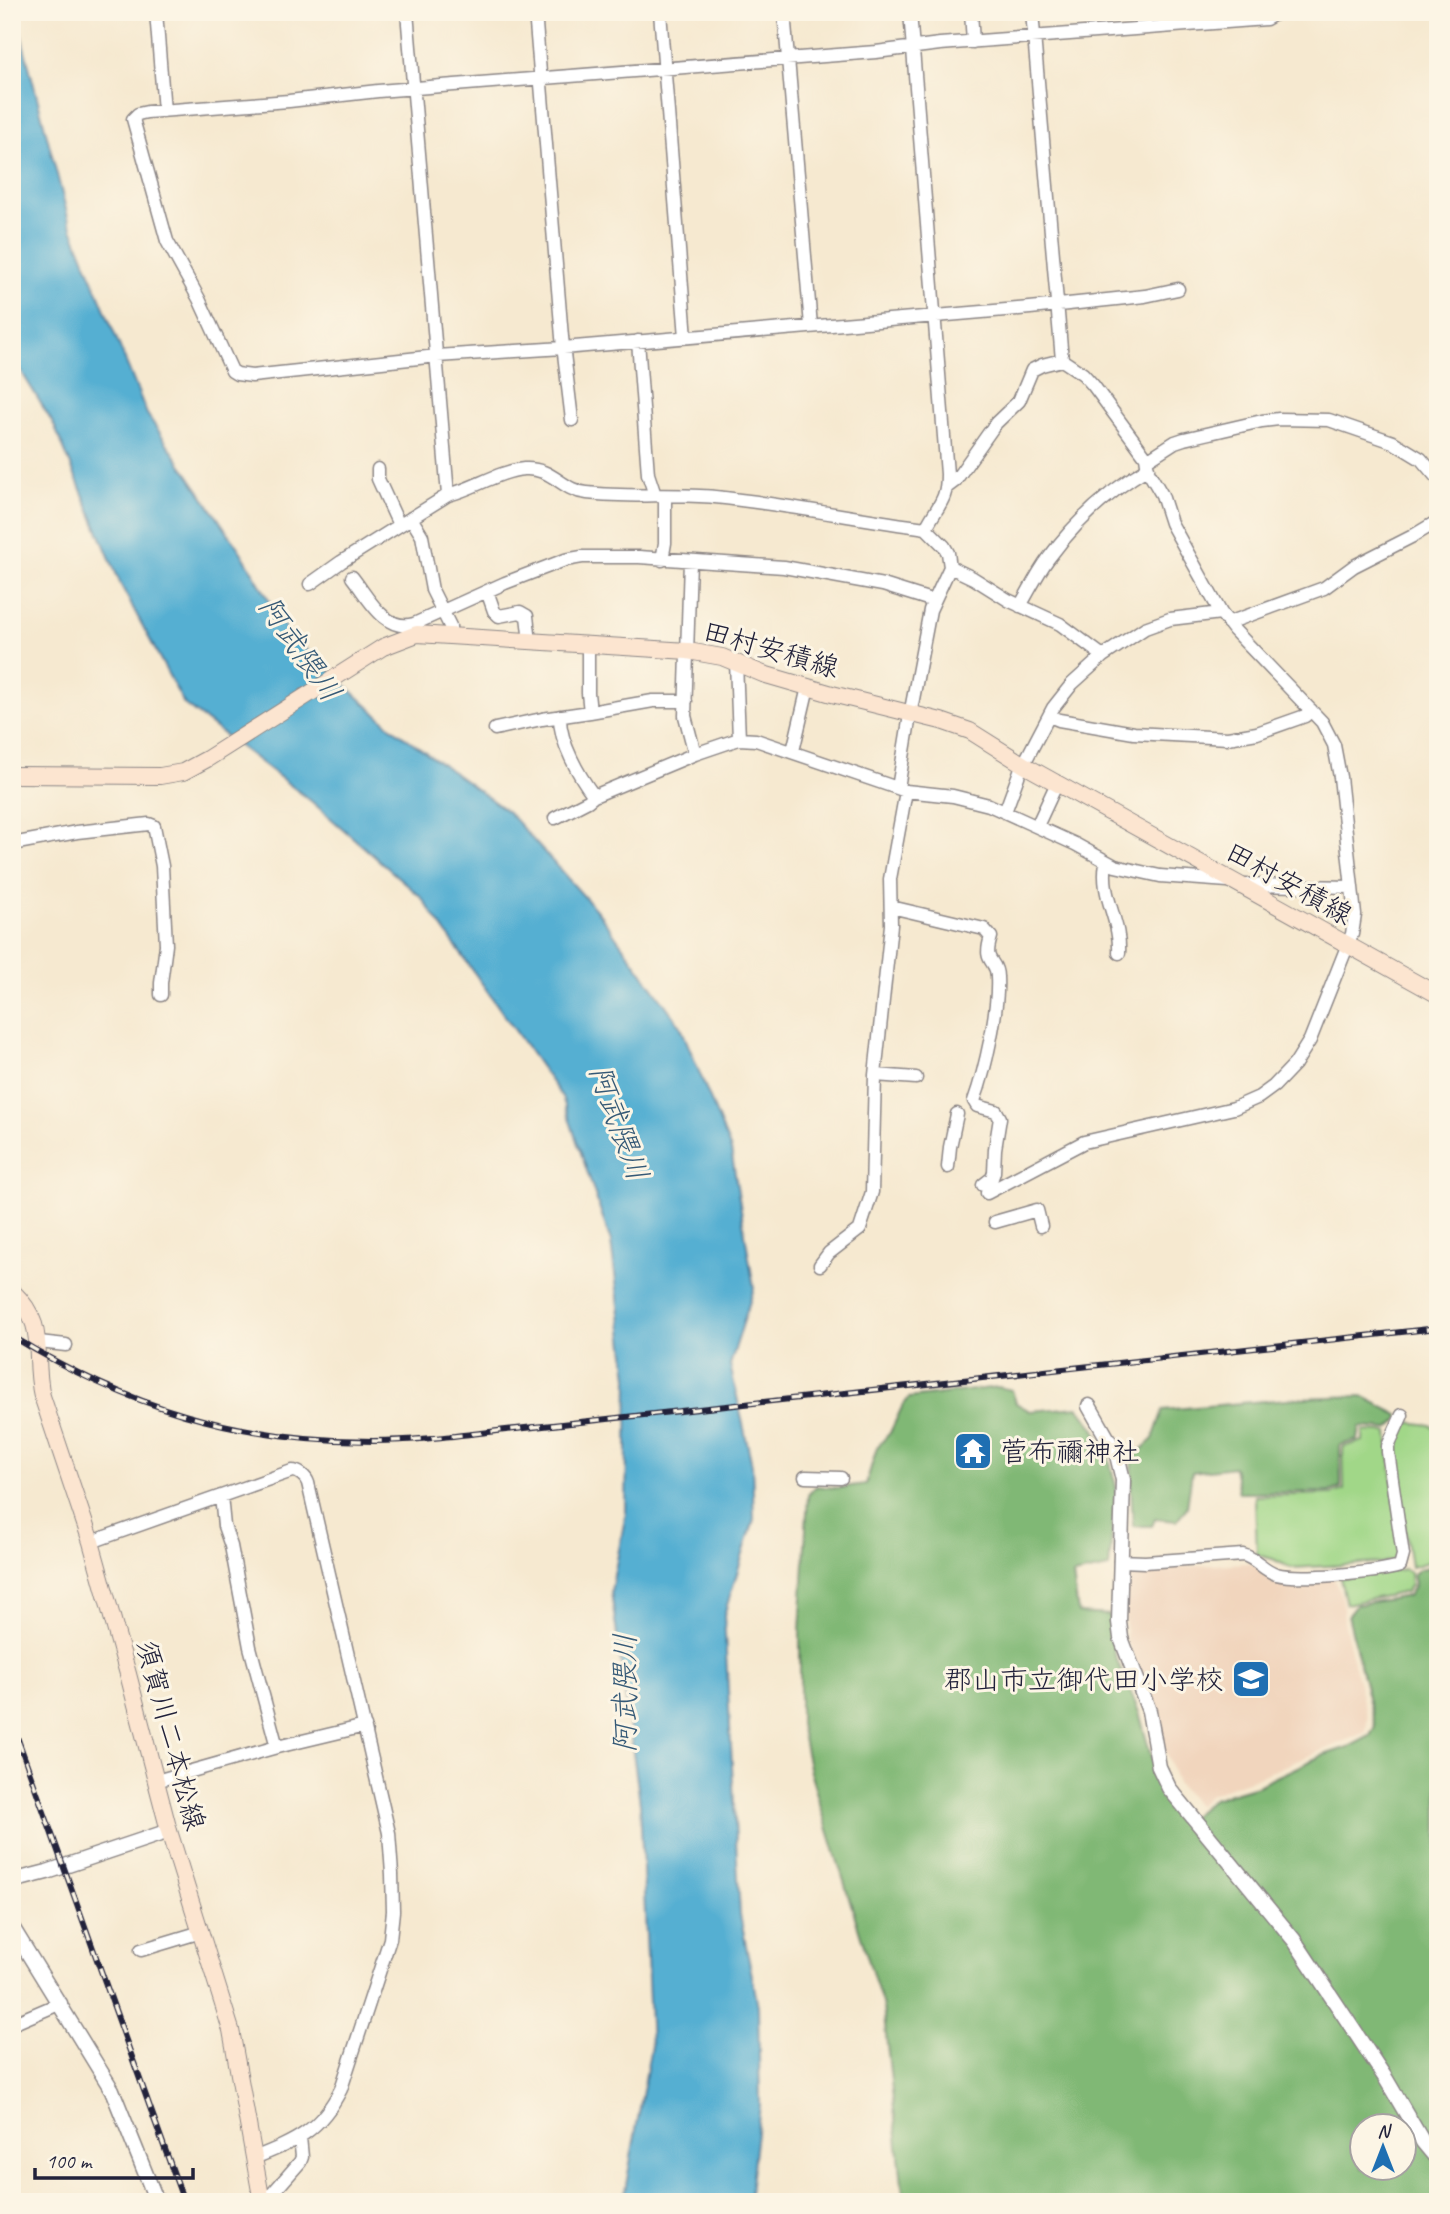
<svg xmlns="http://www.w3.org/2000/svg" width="1450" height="2214" viewBox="0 0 1450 2214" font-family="Caveat,'Klee One',sans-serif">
<rect width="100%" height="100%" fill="#fcf5e5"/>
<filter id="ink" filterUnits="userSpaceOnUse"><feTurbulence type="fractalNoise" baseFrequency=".0143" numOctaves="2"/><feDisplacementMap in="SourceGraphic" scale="14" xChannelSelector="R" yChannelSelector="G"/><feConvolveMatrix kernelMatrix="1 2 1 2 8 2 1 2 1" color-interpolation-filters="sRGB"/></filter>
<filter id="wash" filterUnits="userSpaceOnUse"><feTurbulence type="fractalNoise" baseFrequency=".00686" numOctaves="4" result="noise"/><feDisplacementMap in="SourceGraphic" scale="28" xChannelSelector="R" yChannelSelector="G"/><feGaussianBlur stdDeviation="1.57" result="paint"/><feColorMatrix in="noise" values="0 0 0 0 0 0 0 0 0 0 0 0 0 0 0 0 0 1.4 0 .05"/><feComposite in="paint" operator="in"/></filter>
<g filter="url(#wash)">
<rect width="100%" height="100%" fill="#f6e9d0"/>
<path fill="#f1d5bd" d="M1124,1554l18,15 107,-6 37,15 47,-1 9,20 2,24 23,97 -1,14 -113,47 -43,15 -12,12 -21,-23 -14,-40 -8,-38 -29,-65z"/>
<path fill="#a1d788" stroke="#627c62" stroke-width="2" d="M1407,1422l23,3 8,4v105l-3,26 -24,7 -15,-102 1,-28z
M1363,1431l25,1 12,127 -19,4 -90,5 -18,-9 -16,-4 -2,-59 77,-2 12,-4 -1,-43 20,-6z
M1405,1569l5,3 1,12 -5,8 -60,12 -6,-26z"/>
<path fill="#80b874" stroke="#516d58" stroke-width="2" fill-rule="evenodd" d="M998,1387l14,3 4,13 14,8 48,-4 16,21 14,27 8,31 -7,82 -36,7 5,38 32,2 4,38 25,59 22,81 23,29 29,-23 44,-13 64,-30 30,-10 19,-10 5,-10 -27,-111 8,-10 52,-9 7,-12 -2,-10 6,-5 16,-3 3,-7v643h-534l-21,-195 -73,-235 -10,-48v-93l8,-136 8,-9 20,2 30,-4 11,-37 13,-14 12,-26 7,-9zM1362,2126h42v42h-42z
M1362,1396l37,19v4l-11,10 -28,-2 -2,13 -18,5 1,43 -12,4 -90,1 -5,-26 -42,5 -5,35 -10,14 -22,-2 -3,7h-19l-2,-40 2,-29 20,-18 10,-29 135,-12z"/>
<path fill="#55afd2" stroke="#3c6886" stroke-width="2" d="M12,12h3l54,209 78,193 94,138 48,82 102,93 117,85 90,100 82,113 51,125 23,138 -24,77 22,100 2,54 -30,96 16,300 18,91 2,99 -11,97h-126l28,-156 -11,-243 -29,-212 15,-78 2,-136 -17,-135 -49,-145 -141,-200 -110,-96 -127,-97 -63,-119 -67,-160 -42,-69z"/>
</g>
<g filter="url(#ink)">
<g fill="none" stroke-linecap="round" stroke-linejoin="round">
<defs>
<path id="minor" d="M156,12l8,99
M407,12l41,483c25,-6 51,-24 76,-26 29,-2 38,22 63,24 42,5 85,0 128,4 71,7 141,22 211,31l18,18 4,7 2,14 -20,43 -20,105 -12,73
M535,12l27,325 10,83
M660,12l26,325
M784,12l27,314
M910,12l37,462c0,28 -9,30 -21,54
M971,12l2,30
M1032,12l30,348
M1178,289l-33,7 -115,12 -467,40 -126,8 -185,20 -15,-2 -5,-3 -33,-72 -32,-58 -34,-122 5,-5 9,-2 142,-11 89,-10 498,-39 64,-8 326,-25 12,-7
M638,341l10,133 7,21
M1147,460l28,-18 9,-3 78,-18 17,-2 50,1 64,22 28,17 17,20
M378,469v10l21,46
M947,487l8,-6 41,-58 23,-22 13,-31 10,-5 20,-5 21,14 10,11 53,72 2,14 14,24 9,28 50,90 13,17 88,92 12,23 6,32 15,138 -3,19 -42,106 -15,24 -21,22 -15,11 -25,11 -150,34 -97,51
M411,518l11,18 10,54 18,36v9
M662,560l3,-17v-47
M690,561l-5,155 10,38 44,-15 17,1 150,51 47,5 36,9 86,39 40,22 45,10 68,5
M950,567l23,11 35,22 52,24 43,32
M352,577c16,20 33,56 62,47l91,-41 60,-23 17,-3h57l145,10 99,18 51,16
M310,584l31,-22 107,-67
M487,591l7,20 5,5 21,-4 7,4 3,26
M1020,606c9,-15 17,-32 28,-47 27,-37 61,-68 100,-91
M1228,623l96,-35 30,-22 59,-30 25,-15
M588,646v47l2,19 63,-11h33
M736,662l3,77
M560,716c-1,25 19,60 34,80
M1049,716l10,4 75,13 94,5 29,-5 48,-17 6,-6
M495,729l47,-10 48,-7
M793,751l15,-64
M1005,812l15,-41 33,-63 19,-24 31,-28 42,-28 25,-9 51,-6
M555,818l33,-17 6,-5 101,-42
M1037,826l20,-43
M12,844l65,-12 72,-8 5,2 8,40 4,79 -5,38v12
M1106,863c-6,34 15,57 13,90
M1244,885l107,2
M891,907l93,22 7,8c-9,28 6,21 6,40 2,32 -12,94 -23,124l3,5 19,5 4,7 -5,31 -1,23 -2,6 -9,7
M875,1075l41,3
M948,1167l2,-20 7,-33
M995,1222l42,-12 4,16
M820,1265l9,-12 31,-24 12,-37 3,-117 16,-150 -1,-46 16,-88
M39,1342l27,3
M805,1477l36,1
M221,1496l3,30 7,20 19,101 27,100
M91,1542l201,-71c7,0 14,6 16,12l81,350 3,41 1,37 -3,28 -49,150c-21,42 -45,52 -87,69
M1120,1561l25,1 98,-7c13,3 20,15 33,19 23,6 100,-1 124,-8l3,-11 -15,-103v-6l14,-31
M156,1781l121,-34 88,-21
M141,1950l60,-18
M12,2024l49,-21
M261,2198l11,-4 28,-32 2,-5 -2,-20"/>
<path id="tertiary" d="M1089,1406l28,49 6,25 -4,142 2,16 28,73 10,56 10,21 125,152 92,139 37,63 15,18
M12,1881l35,-9 122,-41
M12,1927l100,163 45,112"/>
<path id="secondary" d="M12,775l148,1 23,-4 24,-13 176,-112 34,-13 271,17 34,6 41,17 69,20 109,27 29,10 54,34 414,230
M12,1291c37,35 20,62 30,105l49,146 37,132 41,157 62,199 31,172"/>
</defs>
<use href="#minor" stroke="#8c8686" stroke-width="15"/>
<use href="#tertiary" stroke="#8c8686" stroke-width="17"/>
<use href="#secondary" stroke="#8c8686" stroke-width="18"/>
<use href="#minor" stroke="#fff" stroke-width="12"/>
<use href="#tertiary" stroke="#fff" stroke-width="14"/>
<use href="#secondary" stroke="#fce5d0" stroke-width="16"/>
<defs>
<path id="rail" d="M12,1336c115,71 226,105 361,105 48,0 96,-7 143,-12l922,-101
M12,1723l172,479"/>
</defs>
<use href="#rail" stroke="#22223b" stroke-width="6"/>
<use href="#rail" stroke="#fcf5e5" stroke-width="3.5" stroke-dasharray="10" stroke-linecap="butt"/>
</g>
</g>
<defs>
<symbol id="temple-square" viewBox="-11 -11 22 22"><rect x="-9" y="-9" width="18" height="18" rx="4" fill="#1f6fb2" stroke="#fcf5e5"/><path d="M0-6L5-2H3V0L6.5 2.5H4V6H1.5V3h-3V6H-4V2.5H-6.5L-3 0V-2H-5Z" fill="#fff"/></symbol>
<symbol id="school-square" viewBox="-11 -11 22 22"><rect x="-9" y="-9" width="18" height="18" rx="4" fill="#1f6fb2" stroke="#fcf5e5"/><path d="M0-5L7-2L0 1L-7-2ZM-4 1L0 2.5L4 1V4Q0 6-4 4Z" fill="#fff"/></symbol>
</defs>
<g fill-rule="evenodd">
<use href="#temple-square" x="951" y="1429" width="44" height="44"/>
<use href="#school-square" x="1229" y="1657" width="44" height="44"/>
</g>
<g text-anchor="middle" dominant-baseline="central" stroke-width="6" stroke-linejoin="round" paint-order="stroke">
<g font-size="28" fill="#22223b" stroke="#fcf5e5">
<text transform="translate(771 649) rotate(16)">田村安積線</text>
<text transform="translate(1289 883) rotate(29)">田村安積線</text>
<text transform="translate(171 1735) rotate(75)">須賀川二本松線</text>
</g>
<g font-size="28" fill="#22223b" stroke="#fcf5e5" text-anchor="start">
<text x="1000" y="1451">菅布禰神社</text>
<text x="1224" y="1679" text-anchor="end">郡山市立御代田小学校</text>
</g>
<g font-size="30" font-style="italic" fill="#365a77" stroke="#fcf5e5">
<text transform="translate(300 649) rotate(55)">阿武隈川</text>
<text transform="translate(619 1123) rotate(70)">阿武隈川</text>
<text transform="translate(625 1693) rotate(-90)">阿武隈川</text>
</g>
</g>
<rect width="1450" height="2214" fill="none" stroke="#fcf5e5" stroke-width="42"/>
<g transform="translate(1383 2147)"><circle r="33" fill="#fcf5e5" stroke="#a5a1a1" stroke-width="2"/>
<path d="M0-5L12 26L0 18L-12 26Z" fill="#1f6fb2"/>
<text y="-10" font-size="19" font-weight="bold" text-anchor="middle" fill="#22223b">N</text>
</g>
<path d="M35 2168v10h158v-10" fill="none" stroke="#22223b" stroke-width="3.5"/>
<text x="46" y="2168" font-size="21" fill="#22223b" stroke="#fcf5e5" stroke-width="5" paint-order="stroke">100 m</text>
</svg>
